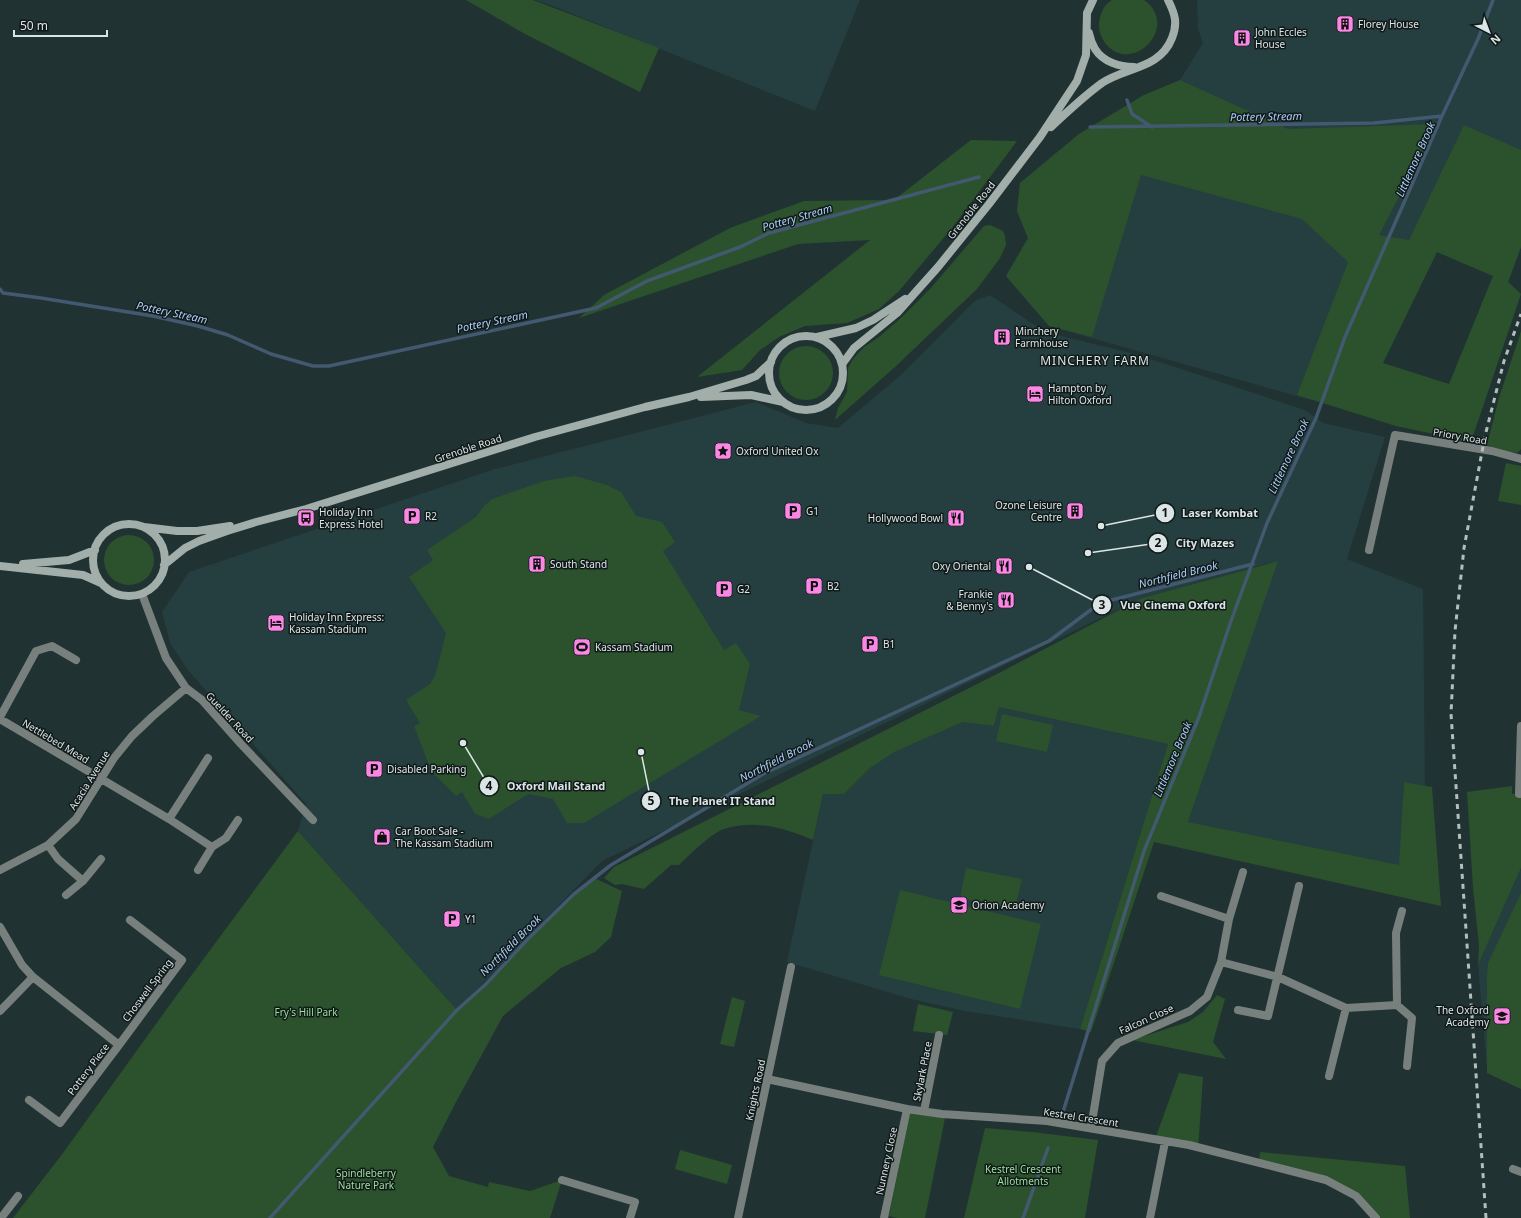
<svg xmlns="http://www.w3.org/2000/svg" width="1521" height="1218" viewBox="0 0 1521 1218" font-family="'Noto Sans',sans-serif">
<rect width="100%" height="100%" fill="#213233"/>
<path fill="#253e40" d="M535,0h325l-45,111 -260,-104z
M1197,0h324v247l-13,35 -71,-30 -54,111 -72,37 -262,-74 -43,-50 22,-38 -11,-27 3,-28 59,-49 65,-39 36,-15 23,-37 -5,-14z
M990,295l55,37 86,21 32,10 142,47 18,13 62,14 -38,122 76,30 2,197 -21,-4 -4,84 -212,-44 89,-261 -135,37 -540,263 -145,149 -159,-179 8,-27 -119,-135 -17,-26 -8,-31 27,-40 306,-103 261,-67 50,21 32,5 64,-54 74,-74z
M999,707l169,37 -88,285 -115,-18 -54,-12 -124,-37 36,-168h21l26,-26 23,-16 70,-30 31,4z
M1521,868v218l-34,-18 -9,-103z"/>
<path fill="#2b522d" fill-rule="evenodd" d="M466,0h67l126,48 -19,44 -115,-58z
M1112,0h32c37,26 -12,77 -39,43 -3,-5 -6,-11 -6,-17 0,-10 4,-21 13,-26z
M1180,80l108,49 149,-5 -58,111 30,5 55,-115 57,25v97l-13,35 13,12 -50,148 -75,-16 -99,-31 51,-133 -46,-43 -161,-44 -49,162 -43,-11 -43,-50 22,-38 -11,-27 3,-28 59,-49 65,-39zM1437,252l56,24 -44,108 -66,-21z
M971,140l46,1 -65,87 -53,63 -20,18 -32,14 -42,3 -26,11 -19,13 -18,20 -45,7 173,-137 -72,4 -219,74 25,-23 126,-67 74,-27 90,-1z
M990,225l13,6 2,5 1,9 -6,13 -23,31 -82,78 -60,53 3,-12 9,-16 1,-24 5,-9 11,-12 15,-10 23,-20 28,-28 54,-63z
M1521,331v118l-4,4 -14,-2 -16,-6 12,-47z
M779 373a27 27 0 1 1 54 0a27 27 0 1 1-54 0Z
M1506,463l15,3v39l-23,-4z
M575,476l32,9 14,7 15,24 26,6 13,20 -12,9 61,99 12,-7 14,21 -11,46 22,6 -177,107h-17l-14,-24 -25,-5 -39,25 -14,-5 -13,-22 -6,4 -21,-21 -6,-10 -15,-39 6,-3 -14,-23 24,-16 5,-8 11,-43 -37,-56 24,-17 -6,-10 49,-33 8,-11 8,-7 52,-18z
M104 560a25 25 0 1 1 50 0a25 25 0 1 1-50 0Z
M1278,561l-90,261 211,43 5,-83 28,5 9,119 -287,-64 -63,190 -11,-3 88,-285 -169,-37 -5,19 -31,-4 -69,30 -24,16 -26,26h-21l-10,46c-28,-12 -58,-21 -89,-11 -11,3 -36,27 -45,36h-8l-27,24 -22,-5 -7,1 -11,-7 10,-11 383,-193 145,-76z
M1002,714l51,11 -6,27 -51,-11z
M1512,786v8h9v74l-43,97 1,-20 -6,-57 -6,-96z
M298,831l159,179c47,-42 87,-93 137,-132l28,13 -11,46 -16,15 -34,16 -58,48 -47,86 -23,45 16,29 39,11 1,-5 41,9 32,-11 -12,38h-537l50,-65 111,-154z
M966,868l56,11 -7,30 -55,-11z
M900,890l141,34 -21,85 -141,-34z
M1521,893v196l-34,-16v-98l1,-12z
M1217,995l8,4 -12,43 13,17 -94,-19 56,-18 15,-10z
M732,997l13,4 -11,46 -14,-3z
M918,1004l35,8 -6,23 -34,-4z
M1179,1073l24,4 -5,73 -44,-8z
M910,1112l35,6 -20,100h-28l-8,-2z
M985,1128l47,4 66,8 -13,78h-121z
M680,1150l52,15 -5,19 -52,-15z
M1260,1152l145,14 5,52h-29l-24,-23 -42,-19 -56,-13z"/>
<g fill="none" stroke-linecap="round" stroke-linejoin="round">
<path stroke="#425970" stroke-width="3.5" d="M1127,100l5,14 20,13
M1090,127l284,-4 68,-7
M0,289l3,4 38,5 112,18 45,10 30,9 43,19 42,12h16l267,-58 51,-27 93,-34 29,-14 210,-56
M1063,1112l81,-261 55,-134 32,-96 36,-98 49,-105 29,-81 97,-221 36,-77 15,-39
M270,1218l187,-208 29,-26 41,-44 47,-46 37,-29 152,-91 286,-133 51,-38 153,-39
M1023,1218l25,-70"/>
<path stroke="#78807d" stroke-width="8" d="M1369,550l26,-115 97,16 29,8
M142,594l24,64 20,30 16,12 39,44 72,76
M0,717l36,-66 16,-5 24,14
M0,719l169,100 43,28
M1519,794l2,-68
M169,819l39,-61
M48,845l10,14 25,22
M0,870l48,-25 28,-26 38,-61 18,-22 21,-20 33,-28
M198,870l14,-23 14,-9 12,-18
M66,895l17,-14 18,-22
M1161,896l68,23
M1402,911l-6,22 1,72 15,13 -5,48
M0,927l22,38 11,12 -33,34
M1221,962l57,15 68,31 51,-3
M1238,1010l30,6 31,-130
M119,1045l63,-85 -52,-40
M1329,1076l17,-68
M767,1079l140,30 35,5 105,7 142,24 137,35 30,16 20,22
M29,1100l31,23 59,-78 -86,-68
M924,1111l15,-76
M1091,1128l11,-67 16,-18 72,-32 17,-14 14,-35 8,-43 14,-47
M1513,1169l8,3
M562,1180l73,22 -5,16
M1,1218l17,-22
M738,1218l53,-251
M884,1218l23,-109
M1150,1218l15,-76"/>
<path stroke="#a1aea9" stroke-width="8" d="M1089,33c1,5 3,11 6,16 8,13 25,18 39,18
M1051,127c16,-15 33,-31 51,-44 24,-16 58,-14 70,-45 6,-15 3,-24 -4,-38
M769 373a37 37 0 1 1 74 0a37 37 0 1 1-74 0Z
M817,337l39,-9 17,-8 32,-21
M843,363l11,-15 43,-35 41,-46 51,-63 51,-67 37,-56 9,-26 1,-42 6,-13
M701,397l50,-2 32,7
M93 560a36 36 0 1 1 72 0a36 36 0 1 1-72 0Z
M144,527l33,4h20l33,-5
M23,564l46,-4 26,-10
M164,565l21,-17 14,-7 28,-10 29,-9 50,-13 229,-72 110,-30 44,-10 57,-17 10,-4 15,-14
M0,566l83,9 18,8"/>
<path stroke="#b3bebf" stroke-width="3" stroke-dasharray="5 5" stroke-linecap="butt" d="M1486,1218l-35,-504 4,-83 9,-83 21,-112 19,-75 17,-47"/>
</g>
<defs>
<symbol id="building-square" viewBox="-11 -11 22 22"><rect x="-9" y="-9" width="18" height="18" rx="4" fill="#fb87e5" stroke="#111919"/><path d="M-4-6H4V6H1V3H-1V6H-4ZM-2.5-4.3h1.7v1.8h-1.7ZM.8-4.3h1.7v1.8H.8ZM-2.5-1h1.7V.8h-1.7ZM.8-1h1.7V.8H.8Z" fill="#111"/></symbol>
<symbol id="hotel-square" viewBox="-11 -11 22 22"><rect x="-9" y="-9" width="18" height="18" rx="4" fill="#fb87e5" stroke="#111919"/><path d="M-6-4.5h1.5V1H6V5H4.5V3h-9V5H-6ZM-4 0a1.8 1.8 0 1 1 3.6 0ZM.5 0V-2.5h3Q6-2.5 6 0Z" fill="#111"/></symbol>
<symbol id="sight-square" viewBox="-11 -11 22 22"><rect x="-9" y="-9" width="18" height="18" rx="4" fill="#fb87e5" stroke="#111919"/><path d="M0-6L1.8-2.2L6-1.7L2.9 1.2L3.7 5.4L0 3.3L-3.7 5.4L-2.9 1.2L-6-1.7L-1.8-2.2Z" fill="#111"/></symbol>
<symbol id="parking-square" viewBox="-11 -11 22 22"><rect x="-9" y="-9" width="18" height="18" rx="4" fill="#fb87e5" stroke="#111919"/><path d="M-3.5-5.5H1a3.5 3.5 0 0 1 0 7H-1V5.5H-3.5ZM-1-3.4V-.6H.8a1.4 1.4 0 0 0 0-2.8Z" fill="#111"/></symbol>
<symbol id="bus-square" viewBox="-11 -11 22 22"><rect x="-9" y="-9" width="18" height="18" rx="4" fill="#fb87e5" stroke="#111919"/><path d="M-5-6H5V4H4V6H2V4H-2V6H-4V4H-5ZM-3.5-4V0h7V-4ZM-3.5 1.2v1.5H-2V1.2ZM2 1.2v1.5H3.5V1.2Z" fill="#111"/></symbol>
<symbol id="restaurant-square" viewBox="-11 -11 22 22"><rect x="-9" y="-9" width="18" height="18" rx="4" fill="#fb87e5" stroke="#111919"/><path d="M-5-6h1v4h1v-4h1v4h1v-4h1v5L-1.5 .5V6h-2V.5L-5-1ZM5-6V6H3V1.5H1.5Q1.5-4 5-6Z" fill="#111"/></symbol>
<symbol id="stadium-square" viewBox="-11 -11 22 22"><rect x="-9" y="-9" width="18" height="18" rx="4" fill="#fb87e5" stroke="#111919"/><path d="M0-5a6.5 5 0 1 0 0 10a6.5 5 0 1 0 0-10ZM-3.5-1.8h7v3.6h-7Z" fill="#111"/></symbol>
<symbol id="shop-square" viewBox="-11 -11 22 22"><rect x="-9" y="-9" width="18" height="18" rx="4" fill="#fb87e5" stroke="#111919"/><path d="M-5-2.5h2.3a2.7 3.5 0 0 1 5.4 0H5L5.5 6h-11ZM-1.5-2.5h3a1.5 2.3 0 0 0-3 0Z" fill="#111"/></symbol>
<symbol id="school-square" viewBox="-11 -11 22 22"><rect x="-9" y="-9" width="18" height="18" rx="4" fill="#fb87e5" stroke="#111919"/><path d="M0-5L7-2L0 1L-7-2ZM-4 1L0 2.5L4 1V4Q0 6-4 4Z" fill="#111"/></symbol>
</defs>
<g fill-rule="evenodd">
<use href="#building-square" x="1335" y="14" width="20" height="20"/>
<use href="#building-square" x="1232" y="28" width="20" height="20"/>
<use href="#building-square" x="992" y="327" width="20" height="20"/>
<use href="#hotel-square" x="1025" y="384" width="20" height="20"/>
<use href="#sight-square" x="713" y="441" width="20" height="20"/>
<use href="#parking-square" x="783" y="501" width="20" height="20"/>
<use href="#building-square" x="1065" y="501" width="20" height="20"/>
<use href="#parking-square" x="402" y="506" width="20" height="20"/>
<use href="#bus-square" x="296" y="508" width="20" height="20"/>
<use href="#restaurant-square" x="946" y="508" width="20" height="20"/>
<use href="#building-square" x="527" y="554" width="20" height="20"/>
<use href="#restaurant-square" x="994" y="556" width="20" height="20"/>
<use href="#parking-square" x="804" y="576" width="20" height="20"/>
<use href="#parking-square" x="714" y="579" width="20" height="20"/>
<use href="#restaurant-square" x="996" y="590" width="20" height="20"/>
<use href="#hotel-square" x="266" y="613" width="20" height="20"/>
<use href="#parking-square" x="860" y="634" width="20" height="20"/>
<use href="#stadium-square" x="572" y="637" width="20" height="20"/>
<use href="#parking-square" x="364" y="759" width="20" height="20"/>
<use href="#shop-square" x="372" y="827" width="20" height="20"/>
<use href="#school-square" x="949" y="895" width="20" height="20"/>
<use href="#parking-square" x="442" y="909" width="20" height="20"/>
<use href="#school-square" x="1492" y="1006" width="20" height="20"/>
</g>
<g text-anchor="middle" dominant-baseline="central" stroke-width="3" stroke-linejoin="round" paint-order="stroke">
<g font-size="10" fill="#dbe5e6" stroke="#111919" text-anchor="start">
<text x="1358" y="24">Florey House</text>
<text x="1255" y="32">John Eccles<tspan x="1255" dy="12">House</tspan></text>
<text x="1015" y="331">Minchery<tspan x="1015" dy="12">Farmhouse</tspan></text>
<text x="1048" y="388">Hampton by<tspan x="1048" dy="12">Hilton Oxford</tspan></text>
<text x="736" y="451">Oxford United Ox</text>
<text x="1062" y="505" text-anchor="end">Ozone Leisure<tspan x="1062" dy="12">Centre</tspan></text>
<text x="806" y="511">G1</text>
<text x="319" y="512">Holiday Inn<tspan x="319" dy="12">Express Hotel</tspan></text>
<text x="425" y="516">R2</text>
<text x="943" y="518" text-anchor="end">Hollywood Bowl</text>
<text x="550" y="564">South Stand</text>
<text x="991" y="566" text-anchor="end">Oxy Oriental</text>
<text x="827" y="586">B2</text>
<text x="737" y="589">G2</text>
<text x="993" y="594" text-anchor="end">Frankie<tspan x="993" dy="12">&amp; Benny's</tspan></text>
<text x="289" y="617">Holiday Inn Express:<tspan x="289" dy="12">Kassam Stadium</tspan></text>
<text x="883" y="644">B1</text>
<text x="595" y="647">Kassam Stadium</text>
<text x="387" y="769">Disabled Parking</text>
<text x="395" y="831">Car Boot Sale -<tspan x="395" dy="12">The Kassam Stadium</tspan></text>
<text x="972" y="905">Orion Academy</text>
<text x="465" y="919">Y1</text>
<text x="1489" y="1010" text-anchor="end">The Oxford<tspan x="1489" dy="12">Academy</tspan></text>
</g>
<g font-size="10" fill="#dbe5e6" stroke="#111919">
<text transform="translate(971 210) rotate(-52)">Grenoble Road</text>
<text transform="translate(1460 436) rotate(10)">Priory Road</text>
<text transform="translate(468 448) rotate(-18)">Grenoble Road</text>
<text transform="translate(230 717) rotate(47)">Guelder Road</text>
<text transform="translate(56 741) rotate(31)">Nettlebed Mead</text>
<text transform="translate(89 780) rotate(-58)">Acacia Avenue</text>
<text transform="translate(147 990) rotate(-53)">Choswell Spring</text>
<text transform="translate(1146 1019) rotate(-24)">Falcon Close</text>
<text transform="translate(88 1069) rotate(-53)">Pottery Piece</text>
<text transform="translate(922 1071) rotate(-79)">Skylark Place</text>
<text transform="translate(755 1090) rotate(-78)">Knights Road</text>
<text transform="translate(1081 1117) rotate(9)">Kestrel Crescent</text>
<text transform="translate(886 1161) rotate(-78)">Nunnery Close</text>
</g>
<g font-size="10" fill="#9ae09b" stroke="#111919">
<text x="306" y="1012">Fry's Hill Park</text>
<text x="1023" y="1169">Kestrel Crescent<tspan x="1023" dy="12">Allotments</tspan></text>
<text x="366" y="1173">Spindleberry<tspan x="366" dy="12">Nature Park</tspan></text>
</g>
<g font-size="11" font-style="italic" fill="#abcef8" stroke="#111919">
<text transform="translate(1266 116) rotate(-1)">Pottery Stream</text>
<text transform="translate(1415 159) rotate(-66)">Littlemore Brook</text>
<text transform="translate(797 217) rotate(-16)">Pottery Stream</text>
<text transform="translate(172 312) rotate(12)">Pottery Stream</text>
<text transform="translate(492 321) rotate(-12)">Pottery Stream</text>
<text transform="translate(1288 456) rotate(-65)">Littlemore Brook</text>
<text transform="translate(1178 574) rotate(-14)">Northfield Brook</text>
<text transform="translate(1172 759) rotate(-67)">Littlemore Brook</text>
<text transform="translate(776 760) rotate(-27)">Northfield Brook</text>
<text transform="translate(510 945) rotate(-45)">Northfield Brook</text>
</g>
<g font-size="12" letter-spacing="1" fill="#dbe5e6" stroke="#111919">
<text x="1095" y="360">MINCHERY FARM</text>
</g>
</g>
<path fill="none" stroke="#dbe5e6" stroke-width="1.5" d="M1101 526L1165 513M1088 553L1158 543M1029 567L1102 605M463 743L489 786M641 752L651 801"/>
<g fill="#dbe5e6" stroke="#111919" stroke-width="1.5">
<circle cx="1101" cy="526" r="4"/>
<circle cx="1088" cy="553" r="4"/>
<circle cx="1029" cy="567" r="4"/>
<circle cx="463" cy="743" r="4"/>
<circle cx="641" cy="752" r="4"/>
<circle cx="1165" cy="513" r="10"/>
<circle cx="1158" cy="543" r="10"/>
<circle cx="1102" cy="605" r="10"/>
<circle cx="489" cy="786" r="10"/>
<circle cx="651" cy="801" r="10"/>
</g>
<g font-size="12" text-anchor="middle" font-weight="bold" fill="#111">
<text x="1165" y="517">1</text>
<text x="1158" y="547">2</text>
<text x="1102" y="609">3</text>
<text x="489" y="790">4</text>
<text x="651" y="805">5</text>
</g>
<g font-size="11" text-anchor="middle" font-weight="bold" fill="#dbe5e6" stroke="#111919" stroke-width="3" stroke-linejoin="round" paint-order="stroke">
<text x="1220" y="517">Laser Kombat</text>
<text x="1205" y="547">City Mazes</text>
<text x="1173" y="609">Vue Cinema Oxford</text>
<text x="556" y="790">Oxford Mail Stand</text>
<text x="722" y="805">The Planet IT Stand</text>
</g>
<g transform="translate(1489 32) rotate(138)" stroke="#111919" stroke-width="3" paint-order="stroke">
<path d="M0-3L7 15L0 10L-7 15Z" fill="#dbe5e6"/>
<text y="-6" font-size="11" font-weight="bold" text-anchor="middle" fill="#dbe5e6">N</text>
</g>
<path d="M14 30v6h93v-6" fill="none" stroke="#dbe5e6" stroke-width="2"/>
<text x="20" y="30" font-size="12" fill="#dbe5e6" stroke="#111919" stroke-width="3" paint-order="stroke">50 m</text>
</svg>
